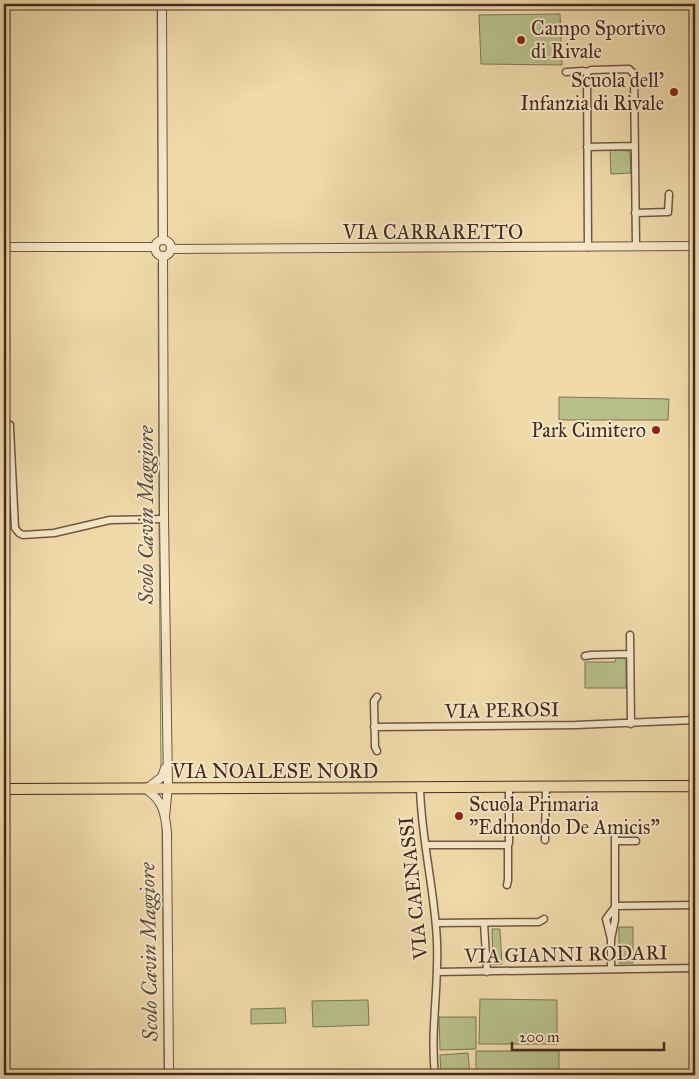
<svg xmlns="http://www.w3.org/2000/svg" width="699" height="1079" viewBox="0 0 699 1079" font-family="'IM FELL Great Primer',serif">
<rect width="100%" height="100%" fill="#f0daaa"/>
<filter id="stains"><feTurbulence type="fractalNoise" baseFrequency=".004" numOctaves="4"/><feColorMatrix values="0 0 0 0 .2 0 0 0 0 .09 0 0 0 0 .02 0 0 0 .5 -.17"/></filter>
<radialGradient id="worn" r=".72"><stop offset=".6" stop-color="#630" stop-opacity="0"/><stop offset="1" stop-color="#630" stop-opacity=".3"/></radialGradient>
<path fill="#b7c08a" stroke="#7f7555" d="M560,14l2,51 -81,-1 -2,-49z
M610,150l20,1 1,22 -20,1z
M559,397l110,2 -1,21h-109z
M616,658h7l3,3v27h-41v-26h30z
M619,927h14v36h-14z
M492,929h8l2,35 -9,1z
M480,999l77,1v44h-78z
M368,1000l1,25 -56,2 -1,-26z
M285,1008l1,15 -35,1v-15z
M439,1017h37v32l-36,1z
M476,1051h83v24h-83z
M468,1053l2,22h-29l-1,-20z"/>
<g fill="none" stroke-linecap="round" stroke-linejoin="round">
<path stroke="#798170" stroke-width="1" d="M157,4l1,231
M158,263l1,253
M159,523l2,243
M162,829l2,246"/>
<defs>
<path id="minor" d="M566,72l17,-1 4,1 4,-2 38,-1 5,5 2,172
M587,72l1,175
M587,147l48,-1
M635,213l33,-1 1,-18
M4,424l6,1v3l5,100 4,5 4,2 31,-2 56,-13 54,-1
M630,635l1,89
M585,656l6,-1 39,-1
M377,697l-3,4 1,46 2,4
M374,727l202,-2 119,-5
M420,787c1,52 15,104 17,155 2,45 -7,89 -2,133
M545,840l1,-53
M615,841h21
M426,845h82
M507,885l1,-5v-35l1,-2v-56
M615,906l80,-1
M484,923l3,49
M436,925l2,-2 101,-1 5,-3
M611,939l4,-19v-87l3,-4
M611,969v-30l-5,-20 9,-12
M437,972l258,-4"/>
<path id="tertiary" d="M162,4l1,236
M155 248a8 8 0 1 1 16 0a8 8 0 1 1-16 0Z
M4,247h151
M171,249l524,-3
M163,256l1,263 4,266 -3,32
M165,768l-3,9 -16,12c17,12 19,23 21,43l2,243"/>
<path id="primary" d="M4,789l681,-3 10,1"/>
</defs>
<use href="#minor" stroke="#715642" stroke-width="9"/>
<use href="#tertiary" stroke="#715642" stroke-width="10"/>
<use href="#primary" stroke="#472a20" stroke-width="12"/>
<use href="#minor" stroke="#f5e7c8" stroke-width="6"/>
<use href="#tertiary" stroke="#f5e7c8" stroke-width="8"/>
<use href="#primary" stroke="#f0daaa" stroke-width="10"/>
</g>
<g fill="#8f2418" stroke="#f5e7c8" stroke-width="2">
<circle cx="521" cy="40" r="5"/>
<circle cx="674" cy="92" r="5"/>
<circle cx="656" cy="430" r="5"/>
<circle cx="459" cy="816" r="5"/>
</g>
<g text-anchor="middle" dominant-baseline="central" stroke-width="4" stroke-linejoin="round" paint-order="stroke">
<g font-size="20" fill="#472a20" stroke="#f5e7c8" text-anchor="start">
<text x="531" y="28">Campo Sportivo<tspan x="531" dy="23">di Rivale</tspan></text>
<text x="664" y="80" text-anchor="end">Scuola dell'<tspan x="664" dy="23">Infanzia di Rivale</tspan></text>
<text x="646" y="430" text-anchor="end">Park Cimitero</text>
<text x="469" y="804">Scuola Primaria<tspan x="469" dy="23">"Edmondo De Amicis"</tspan></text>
</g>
<g font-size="20" fill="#472a20" stroke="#f5e7c8">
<text x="433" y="232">VIA CARRARETTO</text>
<text transform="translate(502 710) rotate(-1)">VIA PEROSI</text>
<text x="275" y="771">VIA NOALESE NORD</text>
<text transform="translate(413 888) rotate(-96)">VIA CAENASSI</text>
<text transform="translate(566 954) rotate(-1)">VIA GIANNI RODARI</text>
</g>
<g font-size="21" font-style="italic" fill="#5c4e41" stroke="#f5e7c8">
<text transform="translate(146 515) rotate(-90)">Scolo Cavin Maggiore</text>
<text transform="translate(149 952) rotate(-91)">Scolo Cavin Maggiore</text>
</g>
</g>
<rect width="699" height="1079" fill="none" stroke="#f0daaa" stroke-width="20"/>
<rect x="5" y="5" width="689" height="1069" fill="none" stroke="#472a20" stroke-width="2.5"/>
<rect x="10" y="10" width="679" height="1059" fill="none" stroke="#472a20"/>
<path d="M512 1042v8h152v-8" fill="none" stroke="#472a20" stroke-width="2.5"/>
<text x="519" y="1042" font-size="15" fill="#472a20" stroke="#f5e7c8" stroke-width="4" paint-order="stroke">200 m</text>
<rect width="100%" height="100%" filter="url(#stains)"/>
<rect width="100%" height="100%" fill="url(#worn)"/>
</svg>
